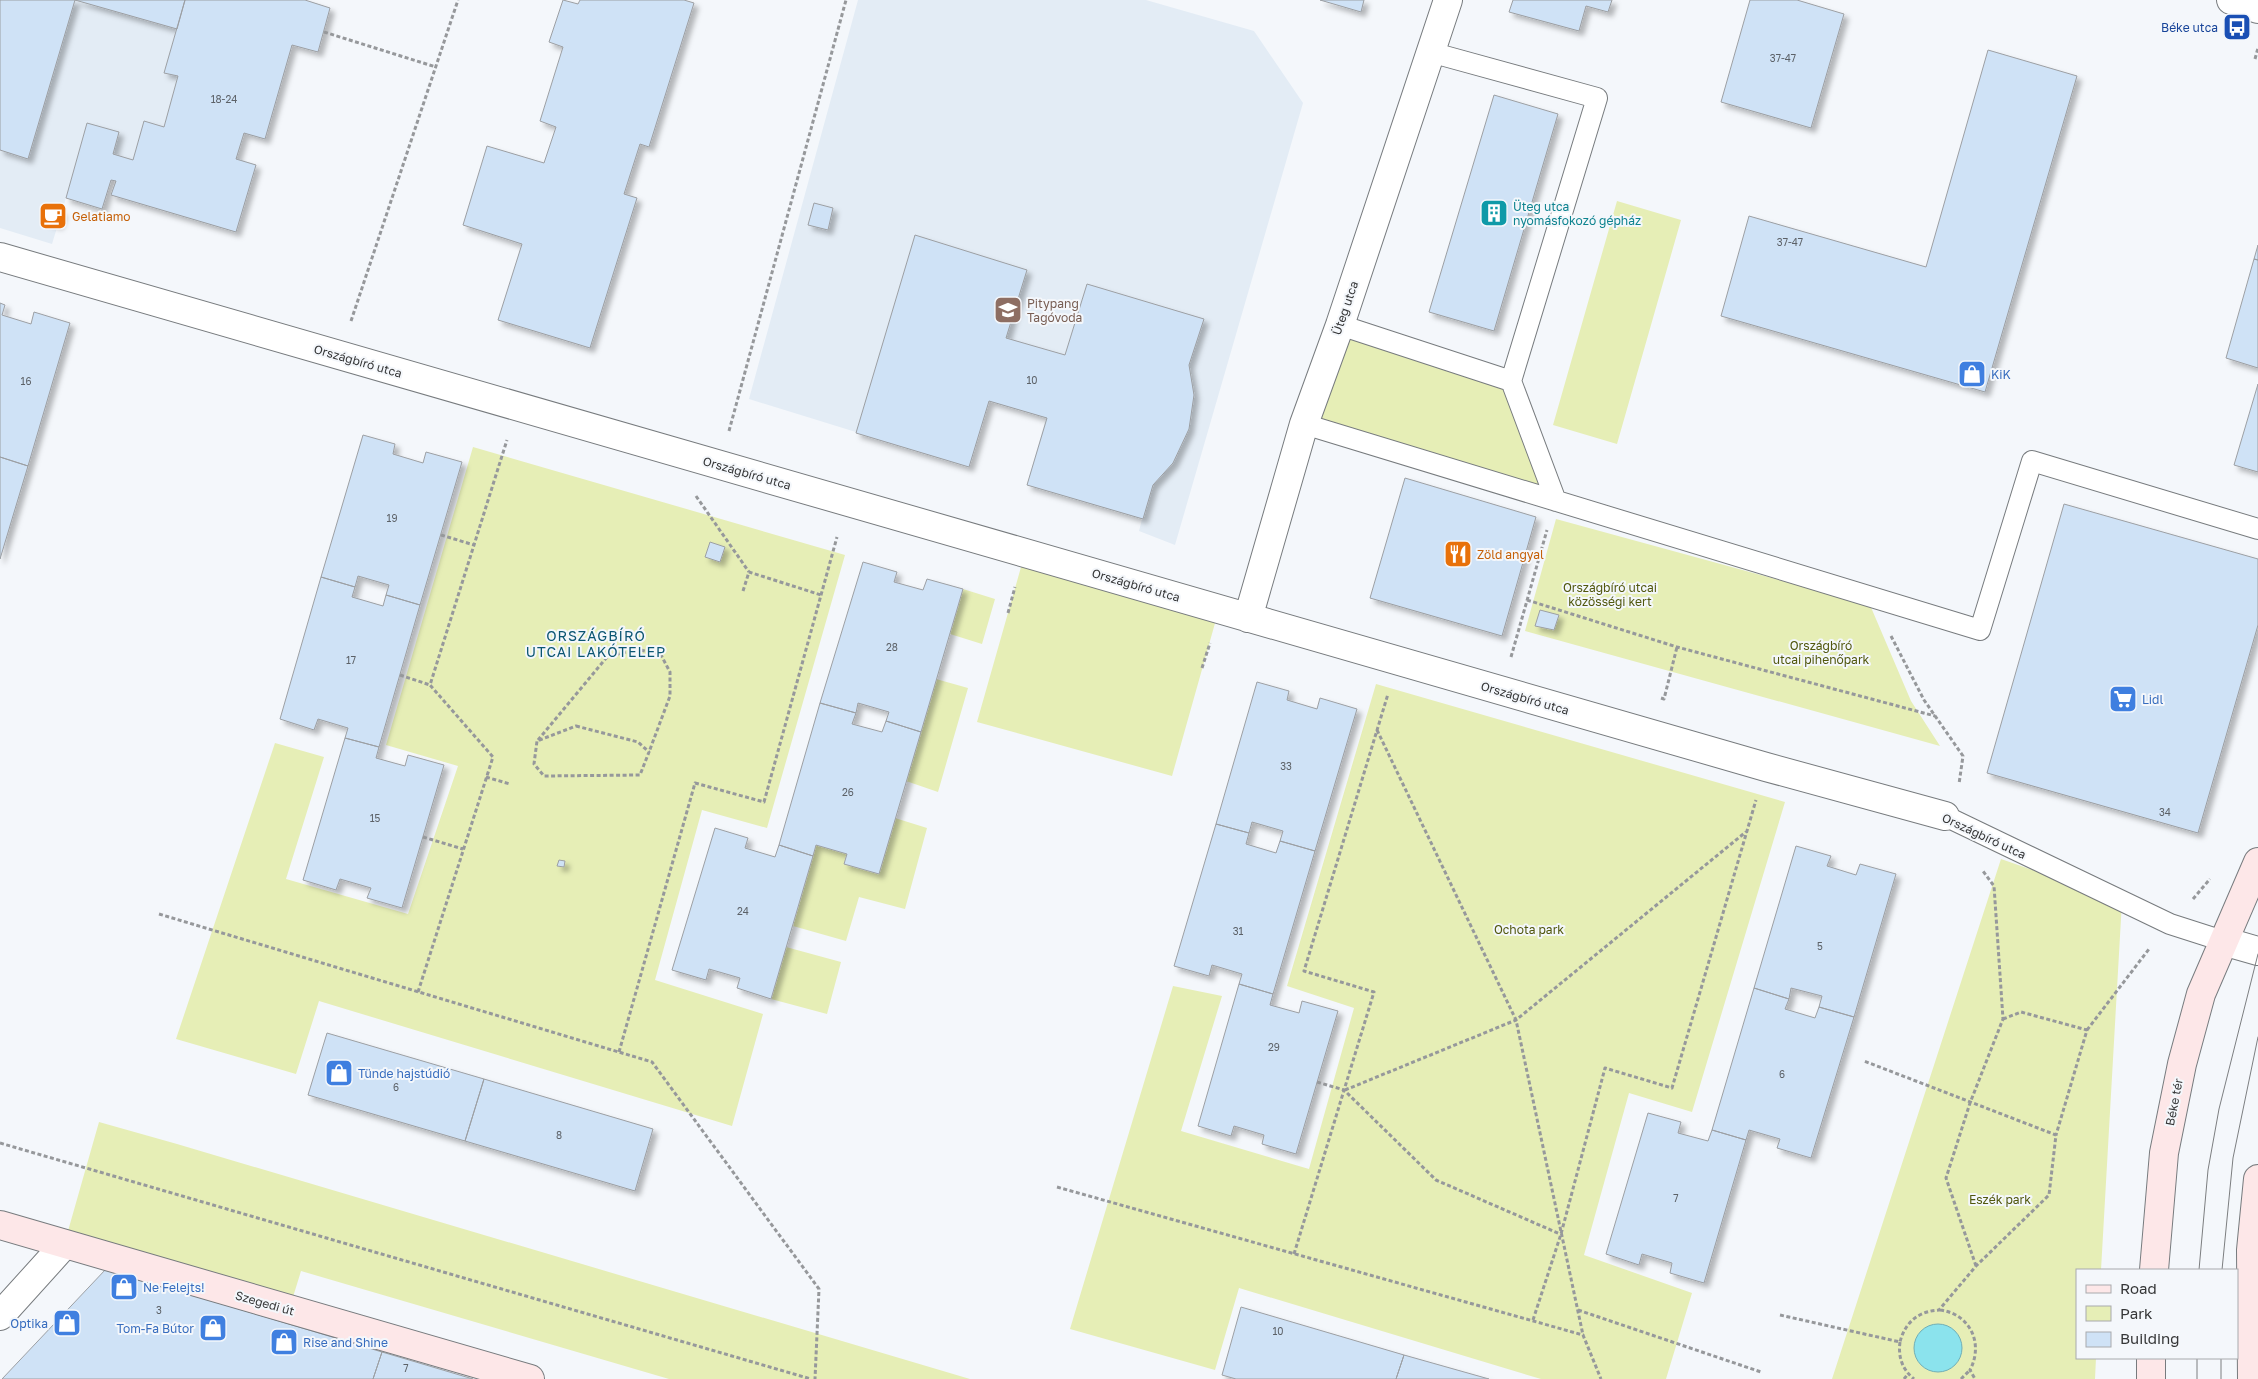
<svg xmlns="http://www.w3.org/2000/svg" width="2258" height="1379" viewBox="0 0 2258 1379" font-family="'Golos Text',sans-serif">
<defs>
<filter id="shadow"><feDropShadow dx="4.5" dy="4.5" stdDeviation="2.5" flood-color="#0004"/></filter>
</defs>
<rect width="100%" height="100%" fill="#f4f7fb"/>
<path fill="#e3ecf5" d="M0,0h305l25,8 -12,44 -26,-7 -27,94 -21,-5 -7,24 19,7 -20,67 -125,-37 5,-14 -5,-1 -9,29 -36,-11 -14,46 -52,-16z
M858,0h288l108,31 49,72 -128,442 -36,-14 3,-12 -115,-34 19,-67 -57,-17 -20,66 -220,-68z"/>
<path fill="#e6eeb6" d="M1617,201l64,19 -64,224 -64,-19z
M1340,325l171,56 45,120 -252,-77z
M473,447l372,108 -78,273 -65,-18 -47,170 108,34 -31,112 -413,-125 -23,73 -120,-35 99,-296 49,14 -38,122 122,35 50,-148 -72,-21z
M1556,519l314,86 41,96 29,45 -415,-115z
M1025,553l194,56 -47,167 -195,-54z
M963,589l32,10 -13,45 -32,-10z
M936,679l32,9 -30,104 -32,-11z
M1376,684l409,118 -93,310 -63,-19 -45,162 108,38 -26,86h-125l-302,-91 -24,82 -145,-41 103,-343 49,10 -41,135 128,38 45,-161 -67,-22z
M895,818l32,10 -22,81 -46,-12 -13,44 -53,-15 23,-81 31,9 -3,10 34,10z
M2001,859l121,42 -21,369h-24v88h19l-1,21h-263z
M786,947l55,15 -14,52 -56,-15z
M99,1122l78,22 793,235h-301l-368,-108 -12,39 -225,-65z"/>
<path fill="#8be3ed" stroke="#71afb6" d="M1914 1348a24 24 0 1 1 48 0a24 24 0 1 1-48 0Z"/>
<path fill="#cfe2f6" stroke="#9c9fa3" filter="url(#shadow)" d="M0,0h75l-47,159 -28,-9z
M75,0h110l-8,29z
M185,0h120l25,8 -12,44 -26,-7 -27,94 -21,-6 -8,26 20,6 -20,67 -125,-37 5,-14 -5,-1 -9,29 -36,-11 21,-75 32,9 -6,22 20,6 11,-39 20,6 14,-51 -14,-3z
M563,0l15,4 2,-4h104l10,3 -45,144 -9,-3 -16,50 13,4 -47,150 -92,-28 24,-76 -59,-19 24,-79 57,17 12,-36 -16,-6 23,-74 -14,-5z
M1320,0h44l-3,12z
M1513,0h99l-4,12 -22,-6 -7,25 -70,-19z
M1750,0h47l47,14 -33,114 -90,-26z
M1988,50l89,26 -92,316 -264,-76 28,-100 177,51z
M1494,95l64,19 -64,217 -65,-19z
M814,203l19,5 -5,22 -20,-5z
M49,208l13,4 -4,13 -14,-5z
M915,235l112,35 -21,68 59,17 22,-71 117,35 -15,46 5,30 -5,34 -16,34 -20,22 -10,34 -116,-34 20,-67 -58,-17 -20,66 -113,-34z
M2258,245v15l-4,-1z
M2254,259l4,1v108l-32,-10z
M0,303l5,2 -3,10 29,9 3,-12 36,11 -42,143 -28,-9z
M2258,384v88l-24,-7z
M363,435l32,9 -2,10 30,9 3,-11 36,10 -42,143 -34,-10 3,-10 -31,-9 -3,11 -34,-10z
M0,457l28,9 -28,93z
M1405,478l131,39 -34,119 -132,-38z
M2064,504l194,55v66l-60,208 -211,-60z
M710,542l15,5 -5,15 -15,-5z
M863,562l34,10 -3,10 29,8 4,-11 36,10 -42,143 -35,-11 3,-9 -31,-9 -2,10 -36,-10z
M321,577l34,10 -3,10 31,9 3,-11 34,10 -41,142 -34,-9 3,-10 -30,-9 -4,11 -34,-11z
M1540,610l19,5 -5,15 -19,-4z
M1257,682l32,9 -2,9 30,9 3,-11 37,11 -42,142 -35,-10 3,-10 -31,-9 -3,11 -33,-9z
M820,703l36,10 -4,11 30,8 4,-11 35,11 -42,142 -35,-10 3,-10 -31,-9 -3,11 -34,-11z
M345,738l34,9 -3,11 29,8 3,-11 36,10 -42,143 -35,-10 4,-10 -31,-9 -4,11 -33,-10z
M1216,824l33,9 -3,11 30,9 4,-12 35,10 -42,143 -34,-10 3,-10 -30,-9 -3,11 -35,-10z
M715,828l33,10 -3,10 30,9 4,-12 34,11 -42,143 -34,-11 3,-10 -31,-9 -3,11 -34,-10z
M1796,846l35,10 -4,10 29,9 4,-11 36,10 -42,143 -35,-10 3,-11 -31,-8 -2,11 -35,-11z
M559,860l6,1 -1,6 -7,-1z
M1239,984l34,10 -3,11 29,8 3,-12 36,10 -42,143 -34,-10 2,-9 -30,-9 -3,10 -33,-10z
M1754,988l35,11 -4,10 30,9 4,-11 35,10 -43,141 -34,-10 3,-9 -31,-9 -3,10 -34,-10z
M327,1033l157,46 -19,62 -157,-46z
M484,1079l169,50 -18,62 -170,-50z
M1648,1113l33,9 -3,11 30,8 4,-11 34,10 -42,143 -34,-10 2,-10 -30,-9 -3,11 -33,-11z
M106,1269l276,83 -9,27h-371z
M1241,1307l163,48 -8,24h-160l-14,-4z
M382,1352l17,5 74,22h-100z
M1404,1355l85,24h-93z"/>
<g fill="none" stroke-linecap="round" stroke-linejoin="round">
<defs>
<path id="lane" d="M1430,52l167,46 -86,283 45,120
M1340,325l171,56
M1304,424l676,206 52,-169 226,68
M1945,816l225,108 53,17"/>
<path id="street" d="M2231,0l27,9
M0,257l1766,510 179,49
M1248,618l56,-194 36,-99 108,-325
M2223,941l35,10
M0,1316l64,-71"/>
<path id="secondary" d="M0,1225l530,154
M2154,1270l10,-117 18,-89 19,-70 57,-132
M2151,1379v-21
M2252,1379l-1,-129 7,-71"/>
</defs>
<use href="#lane" stroke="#777b7e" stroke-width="22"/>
<use href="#street" stroke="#777b7e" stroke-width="30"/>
<use href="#secondary" stroke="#777b7e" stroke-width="30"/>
<path stroke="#96989b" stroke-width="3" stroke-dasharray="4 2.5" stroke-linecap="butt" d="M324,32l112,35
M2255,59l3,-11
M351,321l107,-321
M729,431l117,-431
M696,496l53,76
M441,535l33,10
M743,591l6,-19 72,23
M1527,600l150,47 258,69
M1008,613l7,-26
M1891,636l33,64 39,56 -4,28
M1511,657l36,-127
M1202,668l8,-25
M400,675l30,10
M1661,698l3,1 13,-52
M576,726l62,16 11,10 -9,23 -96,1 -10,-12 3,-23z
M1377,730l139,290 67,315
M538,740l69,-83 30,-8 24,6 9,17v24l-21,56
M486,777l24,7
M423,837l40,12
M2193,899l17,-20
M159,914l493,148 167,227 -4,90
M418,992l75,-235 -63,-72 77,-245
M2003,1019l18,-7 66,18 -31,105
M2087,1030l62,-81
M619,1052l76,-269 69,19 73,-265
M1317,1082l27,8 92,90 124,54
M1345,1090l171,-70 231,-189
M0,1143l811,236
M1057,1187l526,148 18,44
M1294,1254l80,-262 -70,-21 84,-277
M1976,1266l-30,-88 24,-75 33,-84 -9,-133 -11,-15
M1578,1310l183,62
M1940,1310c30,4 44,33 30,60l5,9
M1780,1315l120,27c5,-20 19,-31 39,-32l37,-44 73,-71 7,-60 -192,-74
M1533,1320l28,-86 44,-166 67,20 84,-288
M1900,1342c-2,15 2,27 14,37
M1904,1379l4,-5
M1961,1379l9,-9"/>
<use href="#lane" stroke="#fff" stroke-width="20"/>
<use href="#street" stroke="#fff" stroke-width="28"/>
<use href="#secondary" stroke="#fde7e8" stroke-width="28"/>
<path stroke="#7c7e80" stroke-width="1" d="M2199,1270l9,-100 11,-61 39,-155
M2222,1270l11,-112 25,-121
M2197,1358v21
M2221,1358v21"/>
</g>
<defs>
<symbol id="bus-square" viewBox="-11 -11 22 22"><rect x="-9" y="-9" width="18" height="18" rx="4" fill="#1a4fb4" stroke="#f4f7fb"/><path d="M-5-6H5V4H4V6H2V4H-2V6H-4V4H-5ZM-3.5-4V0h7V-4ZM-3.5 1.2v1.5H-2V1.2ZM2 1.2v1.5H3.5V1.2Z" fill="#fff"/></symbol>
<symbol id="building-square" viewBox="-11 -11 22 22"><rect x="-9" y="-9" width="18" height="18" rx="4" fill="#0f9aa8" stroke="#f4f7fb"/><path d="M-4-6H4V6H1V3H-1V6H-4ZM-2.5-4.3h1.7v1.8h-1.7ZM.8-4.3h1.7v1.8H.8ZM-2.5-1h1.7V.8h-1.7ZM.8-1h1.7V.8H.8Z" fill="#fff"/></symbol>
<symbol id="cafe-square" viewBox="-11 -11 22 22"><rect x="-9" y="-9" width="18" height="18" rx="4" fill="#e8710a" stroke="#f4f7fb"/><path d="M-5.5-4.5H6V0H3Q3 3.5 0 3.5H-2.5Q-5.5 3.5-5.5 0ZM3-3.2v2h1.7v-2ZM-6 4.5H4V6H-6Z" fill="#fff"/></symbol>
<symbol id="school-square" viewBox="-11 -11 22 22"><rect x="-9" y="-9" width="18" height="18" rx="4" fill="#8d6e63" stroke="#f4f7fb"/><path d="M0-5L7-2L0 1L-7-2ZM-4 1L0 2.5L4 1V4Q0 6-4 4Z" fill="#fff"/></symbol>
<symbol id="shop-square" viewBox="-11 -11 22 22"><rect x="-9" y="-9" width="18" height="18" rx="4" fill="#3f7fe0" stroke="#f4f7fb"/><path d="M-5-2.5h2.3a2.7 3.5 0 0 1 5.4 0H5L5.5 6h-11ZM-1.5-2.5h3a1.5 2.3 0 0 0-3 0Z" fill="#fff"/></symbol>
<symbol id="restaurant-square" viewBox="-11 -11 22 22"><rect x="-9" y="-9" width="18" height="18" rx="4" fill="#e8710a" stroke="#f4f7fb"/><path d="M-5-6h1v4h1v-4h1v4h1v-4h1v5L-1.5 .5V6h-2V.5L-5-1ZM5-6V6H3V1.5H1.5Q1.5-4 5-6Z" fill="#fff"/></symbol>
<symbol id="supermarket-square" viewBox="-11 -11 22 22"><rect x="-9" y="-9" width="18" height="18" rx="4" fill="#3f7fe0" stroke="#f4f7fb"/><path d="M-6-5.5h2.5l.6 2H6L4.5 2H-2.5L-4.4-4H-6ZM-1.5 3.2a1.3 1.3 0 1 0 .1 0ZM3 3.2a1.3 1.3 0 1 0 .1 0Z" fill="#fff"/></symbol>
</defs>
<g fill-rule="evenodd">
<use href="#bus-square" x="2221" y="11" width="32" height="32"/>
<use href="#building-square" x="1478" y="197" width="32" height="32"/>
<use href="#cafe-square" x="37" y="200" width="32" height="32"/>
<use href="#school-square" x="992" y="294" width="32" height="32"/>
<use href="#shop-square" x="1956" y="358" width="32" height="32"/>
<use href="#restaurant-square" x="1442" y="538" width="32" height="32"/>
<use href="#supermarket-square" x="2107" y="683" width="32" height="32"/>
<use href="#shop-square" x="323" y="1057" width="32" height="32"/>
<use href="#shop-square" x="108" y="1271" width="32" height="32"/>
<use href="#shop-square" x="51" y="1307" width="32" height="32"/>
<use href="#shop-square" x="197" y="1312" width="32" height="32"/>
<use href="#shop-square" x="268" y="1326" width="32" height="32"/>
</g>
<g text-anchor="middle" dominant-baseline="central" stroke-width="4" stroke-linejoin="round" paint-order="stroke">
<g font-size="10" fill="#5c6167">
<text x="1783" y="58">37-47</text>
<text x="224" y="99">18-24</text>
<text x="1790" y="242">37-47</text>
<text x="1032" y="380">10</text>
<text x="26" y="381">16</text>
<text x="392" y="518">19</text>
<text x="892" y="647">28</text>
<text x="351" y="660">17</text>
<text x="1286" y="766">33</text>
<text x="848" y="792">26</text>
<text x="2165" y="812">34</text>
<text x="375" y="818">15</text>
<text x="743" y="911">24</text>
<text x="1238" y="931">31</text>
<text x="1820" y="946">5</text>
<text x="1274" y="1047">29</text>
<text x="1782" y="1074">6</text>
<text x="396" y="1087">6</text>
<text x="559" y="1135">8</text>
<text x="1676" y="1198">7</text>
<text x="159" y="1310">3</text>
<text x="1278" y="1331">10</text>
<text x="406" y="1368">7</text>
</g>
<g font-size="12" fill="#164399" stroke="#f4f7fb" text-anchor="end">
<text x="2218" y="27">Béke utca</text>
</g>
<g font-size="12" fill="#0d838f" stroke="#f4f7fb" text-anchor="start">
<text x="1513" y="206">Üteg utca<tspan x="1513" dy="14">nyomásfokozó gépház</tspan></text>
</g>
<g font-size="12" fill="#c56008" stroke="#f4f7fb" text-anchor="start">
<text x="72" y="216">Gelatiamo</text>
<text x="1477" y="554">Zöld angyal</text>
</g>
<g font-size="12" fill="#785e54" stroke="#f4f7fb" text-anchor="start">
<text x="1027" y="303">Pitypang<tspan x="1027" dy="14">Tagóvoda</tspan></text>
</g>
<g font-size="12" fill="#353637" stroke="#f4f7fb">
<text transform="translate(1345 308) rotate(-71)">Üteg utca</text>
<text transform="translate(358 361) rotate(16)">Országbíró utca</text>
<text transform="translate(747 473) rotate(16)">Országbíró utca</text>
<text transform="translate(1136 585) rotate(16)">Országbíró utca</text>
<text transform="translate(1525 698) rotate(16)">Országbíró utca</text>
<text transform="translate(1984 836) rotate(25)">Országbíró utca</text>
<text transform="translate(2174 1102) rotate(-79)">Béke tér</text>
<text transform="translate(265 1303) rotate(16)">Szegedi út</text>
</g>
<g font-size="12" fill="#366cbe" stroke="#f4f7fb" text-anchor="start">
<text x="1991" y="374">KiK</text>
<text x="2142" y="699">Lidl</text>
<text x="358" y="1073">Tünde hajstúdió</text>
<text x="143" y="1287">Ne Felejts!</text>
<text x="48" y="1323" text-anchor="end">Optika</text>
<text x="194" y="1328" text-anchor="end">Tom-Fa Bútor</text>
<text x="303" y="1342">Rise and Shine</text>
</g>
<g font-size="12" fill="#51570d" stroke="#f4f7fb">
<text x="1610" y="587">Országbíró utcai<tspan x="1610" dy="14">közösségi kert</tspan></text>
<text x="1821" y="645">Országbíró<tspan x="1821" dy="14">utcai pihenőpark</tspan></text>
<text x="1529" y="929">Ochota park</text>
<text x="2000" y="1199">Eszék park</text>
</g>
<g font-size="14" letter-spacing="1" fill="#0b5571" stroke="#f4f7fb">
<text x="596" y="635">ORSZÁGBÍRÓ<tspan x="596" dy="16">UTCAI LAKÓTELEP</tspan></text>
</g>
</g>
<rect x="2076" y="1269" width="162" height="90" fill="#f4f7fb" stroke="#a8aaad"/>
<rect x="2086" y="1285" width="25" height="8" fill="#fde7e8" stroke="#a8aaad"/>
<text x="2120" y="1294" font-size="15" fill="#353637">Road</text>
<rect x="2086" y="1306" width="25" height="15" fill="#e6eeb6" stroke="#a8aaad"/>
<text x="2120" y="1319" font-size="15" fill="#353637">Park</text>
<rect x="2086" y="1332" width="25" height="15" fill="#cfe2f6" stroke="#a8aaad"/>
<text x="2120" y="1344" font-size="15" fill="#353637">Building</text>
</svg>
